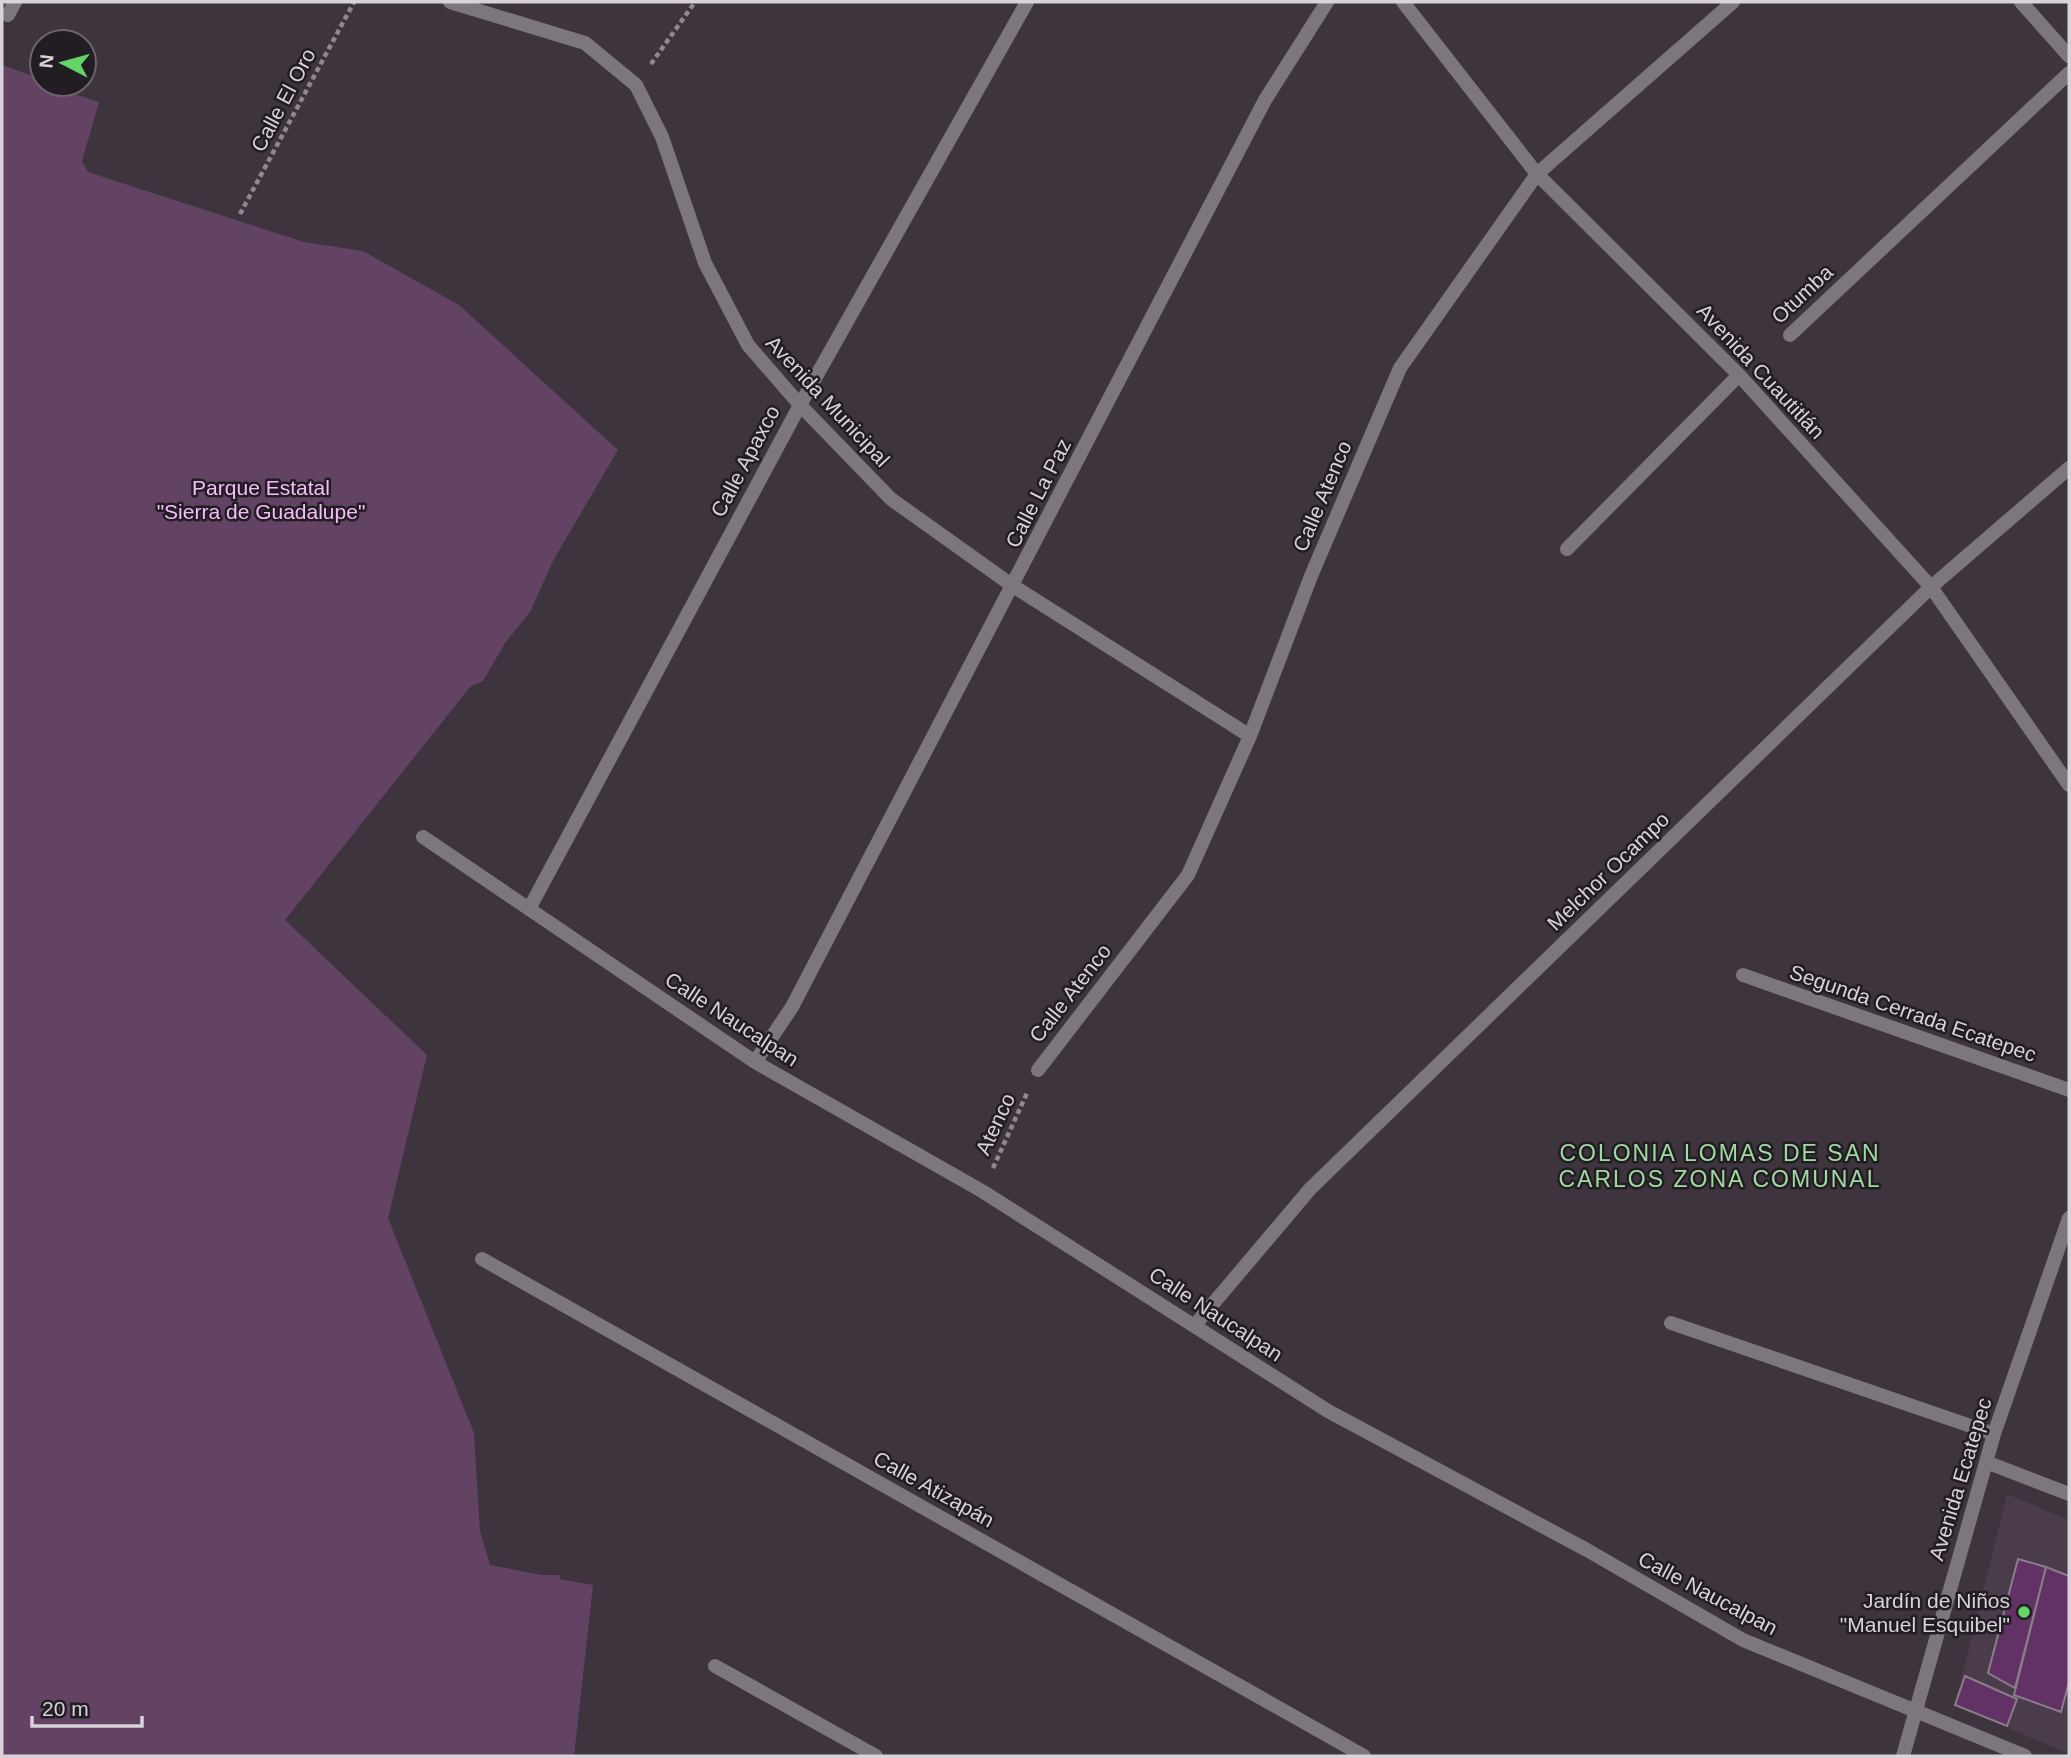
<svg xmlns="http://www.w3.org/2000/svg" width="2071" height="1758" viewBox="0 0 2071 1758" font-family="Helvetica,sans-serif">
<rect width="100%" height="100%" fill="#3d343e"/>
<path fill="#4a3c4b" d="M2007,1494l62,26v234l-114,-49z"/>
<path fill="#624364" d="M2,65l31,11 9,8 57,18 -17,59 6,11 216,70 59,9 96,54 159,145 -64,109 -24,53 -25,31 -22,38 -13,6 -185,233 142,135 -39,163 86,215 6,98 10,34 52,10h17l1,4 33,6 -19,171h-572z"/>
<path fill="#623166" stroke="#897e8a" stroke-width="2" d="M2018,1559l28,8 -31,121 -27,-15z
M2046,1567l23,9v106l-8,30 -47,-17z
M1965,1676l52,23 -10,27 -52,-21z"/>
<g fill="none" stroke-linecap="round" stroke-linejoin="round">
<path stroke="#8f8890" stroke-width="4.5" stroke-dasharray="5 3.5" stroke-linecap="butt" d="M651,64l44,-62
M240,214l114,-212
M993,1168l34,-75"/>
<path stroke="#7c777c" stroke-width="14" d="M450,2l135,41 51,42 26,52 43,126 43,82 52,60 91,94 122,87 237,150
M1403,2l134,172 202,201 192,212 138,198
M2021,2l48,54
M8,15l7,-13
M1790,335l279,-262
M1567,549l172,-174
M423,837l332,225 227,129 346,220 259,139 156,90 282,116
M529,909l271,-504 227,-403
M1743,975l326,115
M755,1062l37,-55 473,-907 62,-98
M1038,1070l150,-195 62,-139 61,-160 89,-208 137,-194 196,-172
M482,1259l882,497
M1671,1323l323,111
M1195,1325l115,-136 621,-602 138,-119
M1986,1462l83,32
M715,1666l161,90
M1903,1756l91,-322 75,-216"/>
</g>
<circle fill="#64d468" stroke="#221d22" stroke-width="2.5" cx="2024" cy="1612" r="7"/>
<g text-anchor="middle" dominant-baseline="central" stroke-width="5" stroke-linejoin="round" paint-order="stroke">
<g font-size="21" fill="#d8d2d9" stroke="#221d22">
<text transform="translate(283 100) rotate(-62)">Calle El Oro</text>
<text transform="translate(1802 294) rotate(-43)">Otumba</text>
<text transform="translate(1761 371) rotate(47)">Avenida Cuautitlán</text>
<text transform="translate(828 401) rotate(47)">Avenida Municipal</text>
<text transform="translate(745 461) rotate(-62)">Calle Apaxco</text>
<text transform="translate(1038 493) rotate(-63)">Calle La Paz</text>
<text transform="translate(1322 496) rotate(-67)">Calle Atenco</text>
<text transform="translate(1608 871) rotate(-44)">Melchor Ocampo</text>
<text transform="translate(1070 993) rotate(-52)">Calle Atenco</text>
<text transform="translate(1913 1013) rotate(19)">Segunda Cerrada Ecatepec</text>
<text transform="translate(732 1019) rotate(33)">Calle Naucalpan</text>
<text transform="translate(995 1124) rotate(-65)">Atenco</text>
<text transform="translate(1216 1314) rotate(33)">Calle Naucalpan</text>
<text transform="translate(1960 1479) rotate(-73)">Avenida Ecatepec</text>
<text transform="translate(934 1489) rotate(29)">Calle Atizapán</text>
<text transform="translate(1708 1593) rotate(28)">Calle Naucalpan</text>
</g>
<g font-size="21" fill="#f7bcfb" stroke="#221d22">
<text x="261" y="487">Parque Estatal<tspan x="261" dy="24">"Sierra de Guadalupe"</tspan></text>
</g>
<g font-size="21" fill="#d8d2d9" stroke="#221d22" text-anchor="end">
<text x="2010" y="1600">Jardín de Niños<tspan x="2010" dy="24">"Manuel Esquibel"</tspan></text>
</g>
<g font-size="23" letter-spacing="2" fill="#a1daa0" stroke="#221d22">
<text x="1720" y="1153">COLONIA LOMAS DE SAN<tspan x="1720" dy="26">CARLOS ZONA COMUNAL</tspan></text>
</g>
</g>
<rect width="2071" height="1758" fill="none" stroke="#d8d2d9" stroke-width="7"/>
<g transform="translate(63 63) rotate(276)"><circle r="33" fill="#221d22" stroke="#6b656b" stroke-width="2"/>
<path d="M0-5L12 26L0 18L-12 26Z" fill="#64d468"/>
<text y="-10" font-size="19" font-weight="bold" text-anchor="middle" fill="#d8d2d9">N</text>
</g>
<path d="M32 1716v10h110v-10" fill="none" stroke="#d8d2d9" stroke-width="3.5"/>
<text x="42" y="1716" font-size="21" fill="#d8d2d9" stroke="#221d22" stroke-width="5" paint-order="stroke">20 m</text>
</svg>
